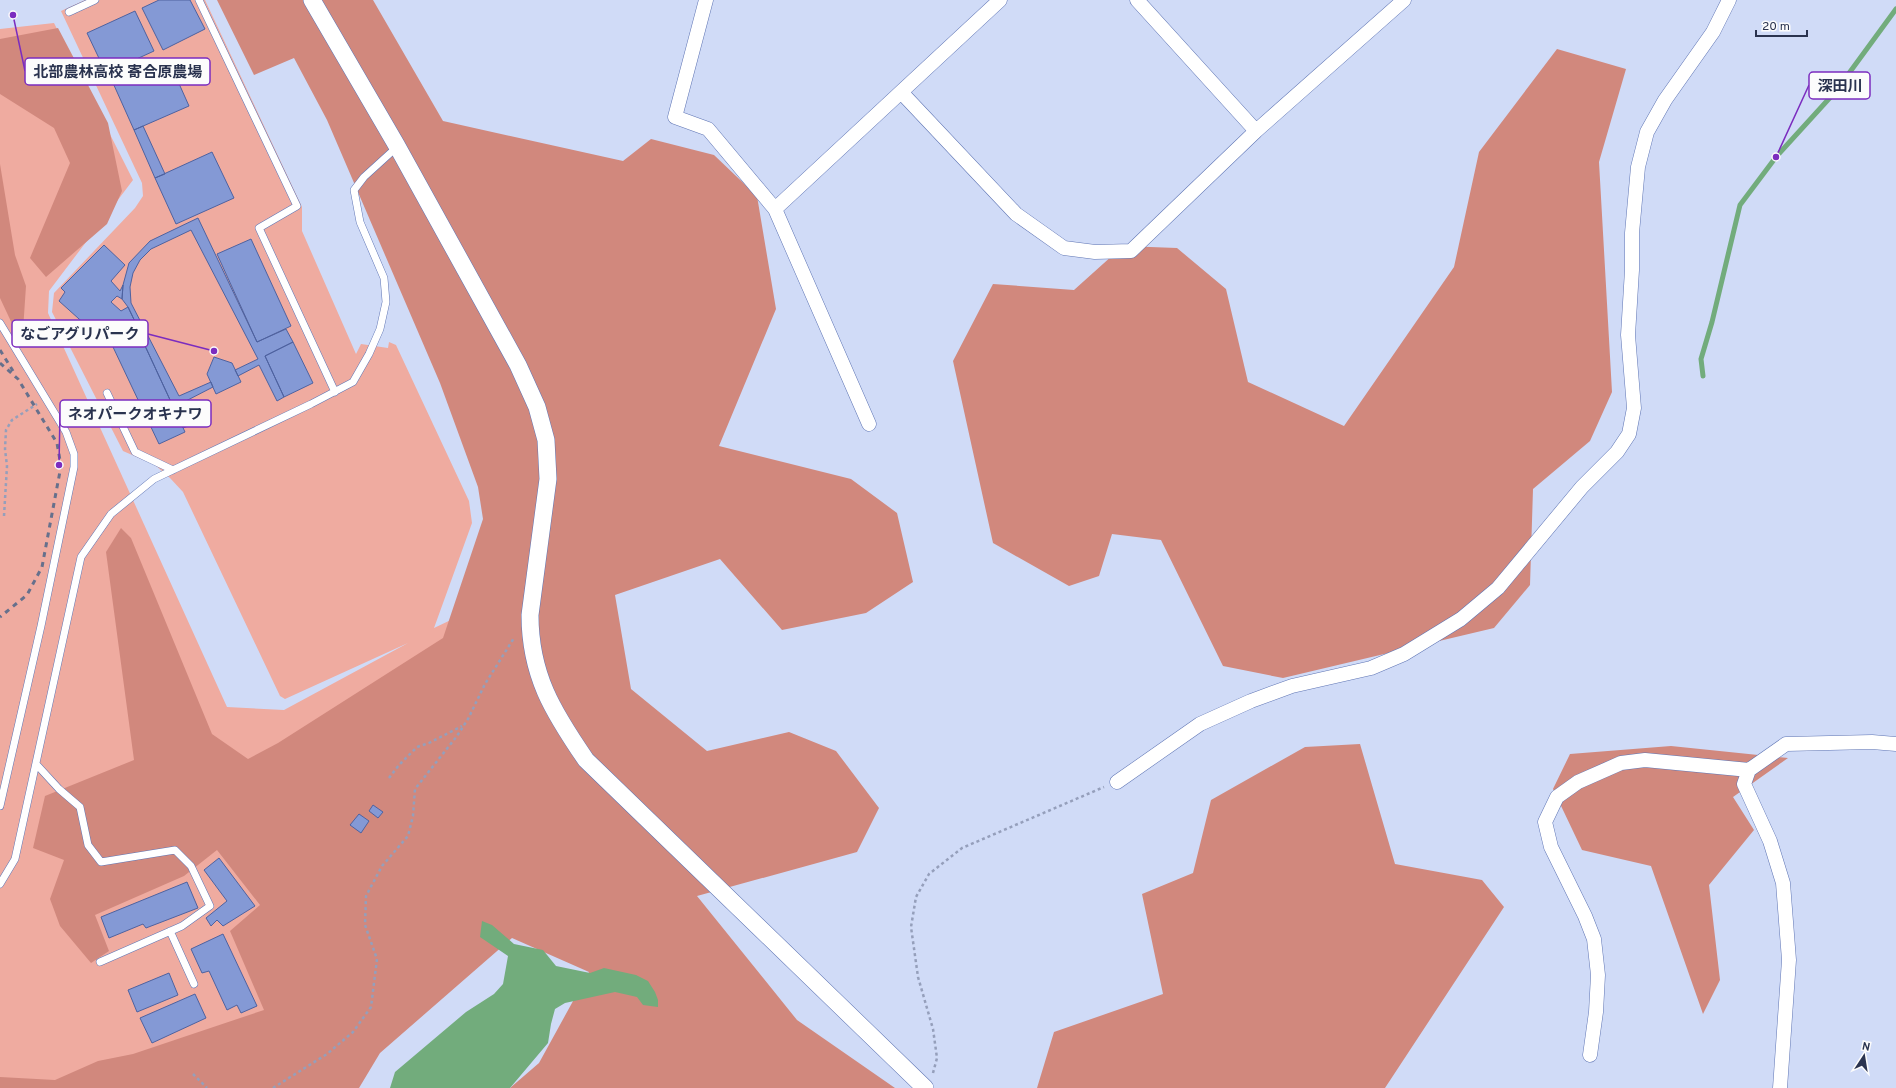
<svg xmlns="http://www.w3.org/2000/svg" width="1896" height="1088" viewBox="0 0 1896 1088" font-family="Overpass,'Noto Sans JP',sans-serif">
<rect width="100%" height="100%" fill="#d0dbf7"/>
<path fill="#efaba0" d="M85,0h120l97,207v24l54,123 5,-10 27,4 1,-6 7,3 73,156 3,22 -38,105 21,-10 -121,470h-334v-1059l54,-6 79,157 -84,111 -1,22 179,394 57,3 124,-67 -123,56 -5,-3 -97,-204 -13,-14 -15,-13 -32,-14 -71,-139 2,-19 81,-85 8,-12 -1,-13 -81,-172z"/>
<path fill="#d1887d" d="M217,0h156l70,121 180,40 28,-22 63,16 43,41 19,113 -57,137 132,33 46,34 16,69 -47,31 -84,17 -62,-71 -105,36 16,94 76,62 82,-19 47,19 43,57 -22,44 -160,44 100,124 98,68h-385l29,-25 50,-91 -77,-34 -132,115 -21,35h-359v-11l55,3 43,-19 35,-7 131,-44 -34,-79 30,-26 -43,-55 -33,26 -89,39 14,36 -18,12 -31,-37 -10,-27 14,-39 -31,-12 12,-52 89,-36 -28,-208 15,-24 10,10 81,196 36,25 30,-16 165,-105 40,-119 -5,-32 -38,-104 -113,-263 -33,-62 -40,17z
M58,28l50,95 14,68 -15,33 -61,53 -16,-19 40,-95 -16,-35 -54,-34v-55z
M1557,49l69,20 -27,93 13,230 -22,49 -57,48 -3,96 -36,43 -211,50 -60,-12 -62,-126 -49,-6 -13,42 -30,10 -76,-43 -40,-182 40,-77 81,6 49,-44 54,2 49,41 22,93 96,44 110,-159 25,-115z
M0,164l15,91 11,31 -4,59 -22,-47z
M1360,744l35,120 87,16 22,27 -119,181h-348l17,-56 109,-38 -21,-100 51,-21 18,-73 94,-53z
M1671,746l117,12 -55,39 21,33 -45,55 11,95 -17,34 -52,-148 -69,-16 -29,-61 17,-35z"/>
<path fill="#72ac7c" d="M482,921l10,4 22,19 29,6 13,16 34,7 14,-5 32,7 12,6 7,11 3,8v7l-15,-2 -6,-8 -22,-5 -50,11 -10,6 -4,15 -3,19 -38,45h-120l5,-16 71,-60 28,-18 9,-10 5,-28 -28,-19z"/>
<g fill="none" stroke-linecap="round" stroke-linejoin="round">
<path stroke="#72ac7c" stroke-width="5" d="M1703,376l-2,-17 11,-37 28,-117 36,-48 60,-66 60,-82"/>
</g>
<path fill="#8499d5" stroke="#4e62a0" d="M159,0h31l15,29 -42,21 -21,-42z
M135,11l19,40 -48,22 -19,-40z
M168,59l21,47 -55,24 -21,-47z
M143,126l22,48 -10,4 -21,-48z
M212,152l22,46 -58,26 -21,-46z
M198,218l59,124 29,-13 7,13 -28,14 19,41 -7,4 -18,-36 -21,11 -3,-6 23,-11 -67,-129 -40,19 -11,11 -7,13 -3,14 1,16 48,93 32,-14 2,5 -33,17 11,21 -8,3 -43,-93v-3l-12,-25 -6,-8 1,-14 6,-22 21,-22z
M251,239l40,87 -34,16 -40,-88z
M104,245l21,20 -14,16 9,10 3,-6 -1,14 -5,-3 -6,6 10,9 7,-4 12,25 -32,13 -49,-44 6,-9 -4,-4z
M140,335l45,97 -26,12 -46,-97z
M293,342l20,41 -29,14 -19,-41z
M214,357l18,6 9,19 -25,12 -9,-20z
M373,805l10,7 -5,6 -9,-7z
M359,814l10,7 -8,12 -11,-8z
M219,858l36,48 -32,20 -6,-6 -6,6 -5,-8 21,-17 -23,-31z
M187,882l11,26 -52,20 -3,-4 -34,14 -8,-21z
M223,934l34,72 -16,7 -4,-8 -10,5 -18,-39 -7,2 -11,-24z
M169,973l9,22 -41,17 -9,-22z
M195,994l11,24 -54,25 -12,-25z"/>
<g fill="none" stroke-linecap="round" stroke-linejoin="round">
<defs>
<path id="service" d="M199,0l98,206 -38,22 76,164
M69,12l26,-12
M0,323l66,109 8,22v13l-33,159 -41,180
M107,393l28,59 38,18
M36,764l23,25 21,18 8,38 13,17 74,-12 16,16 19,40 -28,20 -82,36
M0,884l15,-25 66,-302 30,-43 43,-35 157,-75 42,-22 16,-28 11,-25 6,-27 -2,-24 -24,-56 -6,-32 10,-13 33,-30
M170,931l24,53"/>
<path id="minor" d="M706,0l-31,117 33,12 67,80 94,215
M1137,0l119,131
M901,92l115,122 48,34 31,4 36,-1 125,-120 148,-131
M775,209l225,-209
M1117,782l83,-58 51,-23 41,-15 79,-18 33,-14 57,-35 37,-31 84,-101 35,-35 12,-18 5,-26 -6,-73 4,-65v-37l6,-66 9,-35 18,-32 48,-68 16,-32
M1590,1055l6,-43 2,-37 -4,-36 -9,-23 -34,-69 -6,-25 12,-25 21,-15 43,-19 24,-3 104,10
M1780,1088l9,-128 -6,-77 -13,-42 -26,-57 5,-14 37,-26 86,-2 24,2"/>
<path id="tertiary" d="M312,0l85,146 121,219 19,42 9,33 2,39 -18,136c0,60 23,97 56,145l339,328"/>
</defs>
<use href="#service" stroke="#5f75b4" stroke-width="8"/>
<use href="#minor" stroke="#5f75b4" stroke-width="15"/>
<use href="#tertiary" stroke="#5f75b4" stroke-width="18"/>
<path stroke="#959fbb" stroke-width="2.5" stroke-dasharray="3 3" stroke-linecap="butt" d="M4,516l3,-50 -2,-17 1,-19 6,-10 25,-16
M389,778l10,-13 18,-18 12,-4 33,-17
M933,1073l4,-15 -4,-29 -15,-52 -7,-50 5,-30 13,-23 33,-26 142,-61
M193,1074l14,14
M273,1088l54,-34 26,-22 18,-25 6,-48 -12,-34 1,-29 16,-30 26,-30 5,-20 2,-27 42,-53 11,-17 17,-35 29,-46"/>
<use href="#service" stroke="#fff" stroke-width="7"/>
<use href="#minor" stroke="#fff" stroke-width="14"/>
<use href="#tertiary" stroke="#fff" stroke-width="17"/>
<path stroke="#66708c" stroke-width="3" stroke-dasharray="5 5" stroke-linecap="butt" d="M0,350l13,21
M0,363l18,16 39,64 4,23 -19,101 -15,28 -27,22"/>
</g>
<path fill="none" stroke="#7b2cbf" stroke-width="1.5" d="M13 15L25 71M1776 157L1809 85M214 351L148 334M59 465L60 413"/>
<g fill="#7b2cbf" stroke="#fcfcfc" stroke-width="1.5">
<circle cx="13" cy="15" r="4"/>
<circle cx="1776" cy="157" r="4"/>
<circle cx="214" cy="351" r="4"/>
<circle cx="59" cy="465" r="4"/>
</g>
<g fill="#fcfcfc" stroke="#7b2cbf" stroke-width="1.5">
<rect x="25" y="58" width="185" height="27" rx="4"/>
<rect x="1809" y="72" width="61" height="27" rx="4"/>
<rect x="12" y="320" width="136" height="27" rx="4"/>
<rect x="60" y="400" width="151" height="27" rx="4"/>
</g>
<g font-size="15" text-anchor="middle" font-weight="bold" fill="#2a334f">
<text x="118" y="77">北部農林高校 寄合原農場</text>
<text x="1840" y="91">深田川</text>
<text x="80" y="339">なごアグリパーク</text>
<text x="135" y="419">ネオパークオキナワ</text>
</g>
<g transform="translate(1864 1056) rotate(12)" stroke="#fcfcfc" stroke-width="3" paint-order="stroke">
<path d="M0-3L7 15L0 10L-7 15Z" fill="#2a334f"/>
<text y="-6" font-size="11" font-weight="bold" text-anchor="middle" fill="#2a334f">N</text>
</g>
<path d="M1756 30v6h51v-6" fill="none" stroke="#2a334f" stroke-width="2"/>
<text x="1762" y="30" font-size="12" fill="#2a334f" stroke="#fcfcfc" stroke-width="3" paint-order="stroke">20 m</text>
</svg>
